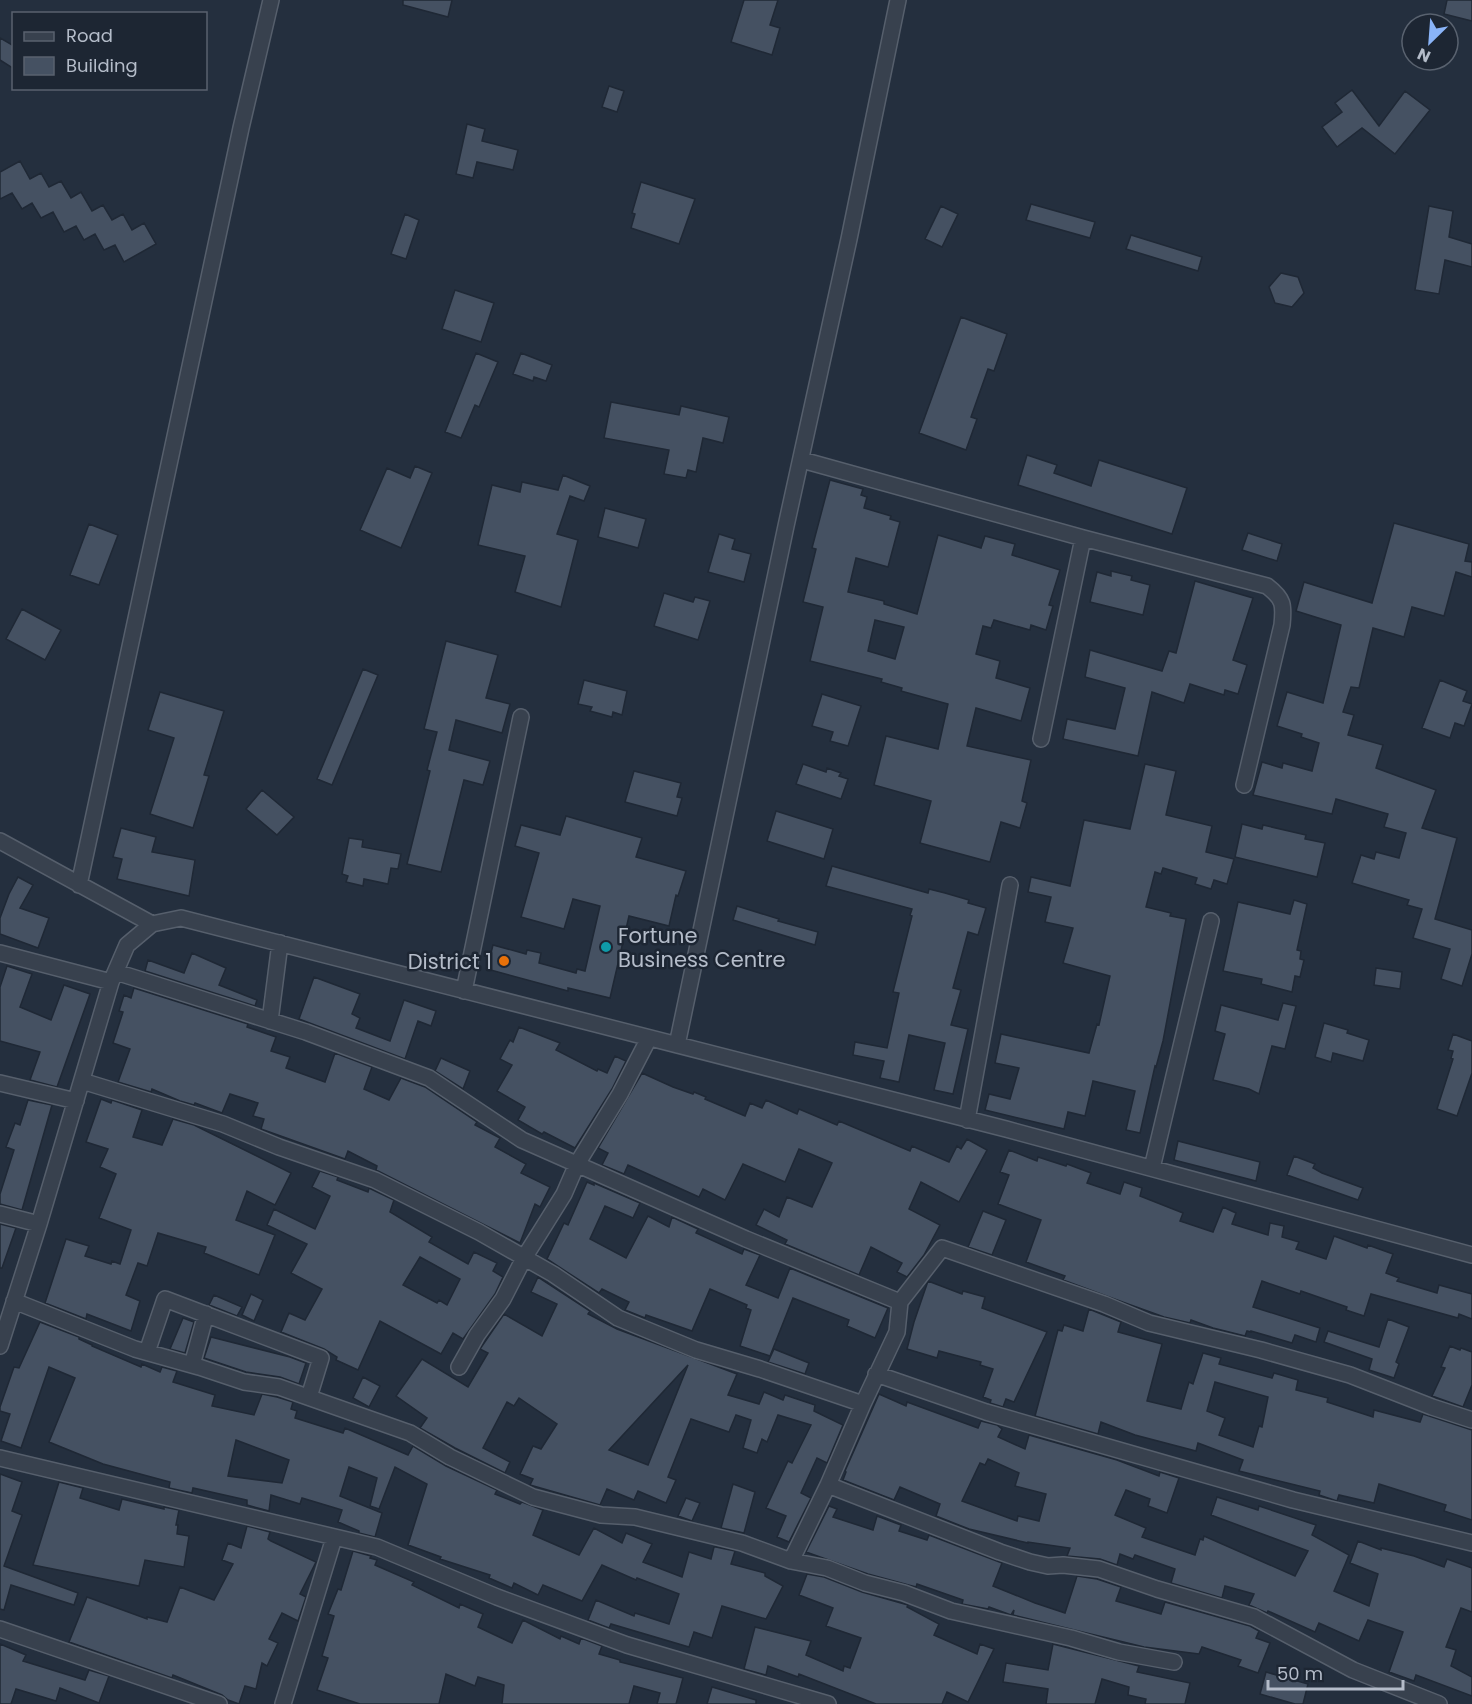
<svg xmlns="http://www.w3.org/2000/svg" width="1472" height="1704" viewBox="0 0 1472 1704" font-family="Poppins,sans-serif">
<rect width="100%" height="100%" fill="#242f3e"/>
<path fill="#455162" stroke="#1f2835" stroke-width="1.5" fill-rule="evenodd" d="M403,0h49l-4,17 -45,-12z
M744,0h34l-8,25 10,3 -8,27 -41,-13z
M1447,0h25v21l-28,-7z
M0,38l14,8v23l-14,-9z
M609,86l15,5 -7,21 -15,-5z
M1352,90l27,36 26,-35 25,19 -35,44 -33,-26 -25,19 -15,-20 20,-15 -7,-9z
M467,124l18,5 -3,12 36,9 -5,20 -36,-8 -4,16 -17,-4z
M20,161l10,18 11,-6 8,14 12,-6 10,17 10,-6 11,19 11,-6 9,15 11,-6 9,16 12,-7 12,21 -32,18 -9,-17 -11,5 -9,-16 -11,6 -8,-14 -12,6 -11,-20 -12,6 -9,-15 -10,6 -10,-16 -12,6v-27z
M641,182l54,17 -16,45 -48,-16 4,-14 -3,-1z
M1031,204l64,18 -5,16 -64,-18z
M941,206l17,8 -16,33 -17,-8z
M1429,206l24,5 -4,26 23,7v23l-27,-7 -6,34 -24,-4z
M405,214l14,6 -13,39 -15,-5z
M1131,235l71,22 -4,14 -72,-22z
M1281,273l17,4 6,16 -12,14 -17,-4 -6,-16z
M455,290l39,13 -13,39 -39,-13z
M961,317l46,17 -13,37 -6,-2 -17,48 6,2 -11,31 -47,-17z
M476,353l22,9 -19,45 -4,-2 -14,33 -16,-6z
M521,353l31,12 -6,16 -12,-4 -1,4 -20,-7z
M611,402l68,13 2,-9 48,11 -6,26 -20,-5 -7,34 -8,-2 -2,8 -22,-4 5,-24 -65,-12z
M1027,455l30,10 -3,8 37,13 8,-26 88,28 -15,46 -154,-49z
M415,466l17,7 -31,75 -41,-18 27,-62 23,10z
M563,475l27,11 -6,15 -14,-5 -13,38 21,6 -17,67 -46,-15 10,-36 -47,-11 14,-60 28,7 2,-10 36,8z
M830,480l33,9 -2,6 6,2 -3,11 27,8 -1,3 10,3 -12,45 -32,-9 -8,34 36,9v3l33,10 21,-79 43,13 4,-12 30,8 -3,11 48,15 -11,35 4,1 -7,24 -15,-5 -1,5 -36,-10 -3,8 -8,-2 -7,28 24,7 -4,17 34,10 -9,33 -45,-13 -9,38 64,14 -9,41 5,2 -7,25 -19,-6 -11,40 -70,-19 11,-42 -57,-16 12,-49 52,13 10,-45 -47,-13 1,-3 -21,-6 1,-3 -72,-18 13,-54 -20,-5 13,-53 -4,-1zM875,620l29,7 -9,32 -27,-8z
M605,508l41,11 -8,29 -40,-11z
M1394,523l75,21 -4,17 7,1v15l-16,-5 -12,44 -32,-9 -8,30 -31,-9 -14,60 -8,-1 -8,25 11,3 -6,20 35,10 -7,23 60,22 -14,38 35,10 -22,81 37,11v24l-10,32 -21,-7 9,-30 -37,-11 9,-29 -15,-4 2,-5 -57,-17 9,-28 13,4 2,-7 23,6 7,-25 -22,-6 4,-13 -52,-15 -4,15 -79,-19 9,-33 20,6 1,-5 29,8 7,-28 -18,-6 1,-3 -25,-8 10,-34 36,11 18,-78 -45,-14 8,-29 68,21z
M89,524l29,11 -19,50 -29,-10z
M1248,533l34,11 -5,17 -35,-11z
M719,534l16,5 -3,10 19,5 -7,28 -36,-10z
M1111,571l21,5 -1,4 19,5 -7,30 -53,-13 7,-30 14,4z
M1195,581l58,17 -20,62 14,5 -9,29 -13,-4 -1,5 -34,-11 -6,19 -32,-11 -14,64 -75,-17 4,-20 48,10 10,-41 -40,-11 5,-27 72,21 7,-20 7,2z
M664,593l29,9 2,-5 15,4 -12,39 -44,-14z
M22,609l39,21 -16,30 -39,-21z
M446,641l52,14 -12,43 24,6 -8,29 -46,-13 -7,30 41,11 -7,24 -19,-5 -23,92 -34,-8 23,-93 -3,-1 10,-38 -13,-3z
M363,669l15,6 -46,110 -15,-6z
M584,680l43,11 -5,24 -9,-3 -1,5 -22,-6 2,-4 -14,-3z
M1440,680l27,11 -4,10 9,3 -8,22 -9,-3 -5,15 -28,-10z
M160,692l64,19 -20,64 5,1 -16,52 -43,-14 24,-76 -26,-8z
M822,694l39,12 -13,40 -18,-5 3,-9 -21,-6z
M803,764l23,8 1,-4 14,5 -2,3 9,3 -7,20 -45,-15z
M1145,764l31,7 -10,44 46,11 -6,26 28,7 -7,25 -13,-4 -3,9 -16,-5 2,-6 -34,-10 -2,6 -6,-2 -9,35 25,6 -1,3 16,3 -23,122 -7,26 -1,-1 -15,67 -14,-3 9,-39 -42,-10 -8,35 -17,-4 -4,17 -79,-19 4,-16 21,5 9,-31 -24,-5 6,-29 88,19 8,-29 2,1 11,-49 -47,-13 10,-35 -28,-6 6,-25 -23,-5 3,-15 39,9 14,-66 46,9z
M634,771l47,12 -4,14 5,1 -5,18 -52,-14z
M262,790l32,27 -17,18 -31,-26z
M776,811l57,18 -9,30 -57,-18z
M566,816l76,22 -6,19 50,14 -8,25 -2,-1 -7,31 -40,-10 -19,82 -42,-10v3l-81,-22 6,-24 33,9 1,-4 14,3 -2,10 37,10 1,-4 8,2 15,-65 -27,-7 -9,30 -43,-12 18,-64 -24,-7 6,-21 39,10z
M1242,824l20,5 1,-4 43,10 -1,4 20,4 -8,34 -82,-20z
M121,828l35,9 -4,15 43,8 -6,36 -72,-17 5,-20 -9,-2z
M349,838l14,2 -1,7 39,7 -3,15 -7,-1 -3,16 -24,-5 -1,7 -17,-4 2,-6 -6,-2z
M832,866l96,27 1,-4 16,4 24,7 -1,3 18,5 -8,27 -10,-3 -15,56 8,2 -10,35 17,4 -15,65 -19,-4 11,-47 -36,-8 -10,47 -19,-4 4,-17 -31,-6 2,-13 32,6 12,-55 -6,-1 19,-76 -2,-1 2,-6 -86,-23z
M18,877l15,8 -13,23 29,10 -11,30 -38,-14v-16l9,-24z
M1294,900l13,4 -10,46 4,1 -1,8 4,1 -4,17 -5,-1 -3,16 -31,-8 1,-5 -39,-8 15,-69 52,12z
M737,906l42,13 -1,2 40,11 -3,13 -82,-25z
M192,953l34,15 -7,17 38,15 -2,6 -110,-35 3,-11 36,13z
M7,966l25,8 -12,33 31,13 13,-35 26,9 -33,93 -27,-7 10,-28 -40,-11v-54z
M1376,968l26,4 -2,17 -26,-4z
M314,977l46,17 -8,20 8,4 -4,10 34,13 14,-41 32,11 -5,15 -13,-5 -13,38 -106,-40z
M134,988l114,36 -1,3 29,10 -5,14 19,6 -4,11 39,14 10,-29 37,14 -8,22 25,11 12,-22 24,9 52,35 -2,3 25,13 -5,9 31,17 -5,9 29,14 -10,20 -5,-3 -15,39 -144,-73 1,-4 -29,-15 -3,8 -84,-30 3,-10 -11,-3 5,-13 -28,-9 -8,19 -27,-10 -1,2 -14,-4 -28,-12 -1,3 -33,-10 12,-33 -17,-6 10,-31 -4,-1 5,-16 7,3z
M1283,1003l13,3 -11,43 -13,-3 -13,48 -10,-5 -36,-9 12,-46 -10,-3 6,-26 57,15z
M1324,1023l24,7 -1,3 22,7 -6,21 -30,-8 -2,9 -16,-5z
M519,1027l41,16 -4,7 41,21 1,-2 9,4 8,-17 11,5 -14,28 -37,59 -31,-16 -2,2 -24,-14 7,-13 -28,-16 15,-26 -12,-6 10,-19 3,2z
M1453,1034l19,7v32l-15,43 -20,-7 16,-50 -2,-1 2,-7 -5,-1z
M441,1058l29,13 -7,18 -28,-18z
M642,1073l31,14 20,7 1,-2 12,5 -1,2 40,17 5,-13 12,5 4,-8 31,14 2,-5 38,16 2,-4 71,30 2,-5 37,16 8,-16 4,3 6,-10 20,11 -28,52 -38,-20 -12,27 31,16 -16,30 -17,22 -10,-5 5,-9 -31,-16 -12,28 -74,-31 2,-4 -31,-15 8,-16 15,8 8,-20 25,10 20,-44 -33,-14 -14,33 -42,-18 -18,36 -22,-11 -4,8 -71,-32 -4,9 -22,-9 6,-12 -10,-5z
M101,1099l10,4 1,-3 30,10 -9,27 29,8 11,-26 21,6 97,48 -16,32 -28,-14 -11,29 39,15 -16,40 -55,-22 2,-6 -48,-14 -11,33 -9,-3 -12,32 14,6 -9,30 -44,-17 -1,5 -41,-16 21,-64 23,7 -4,10 26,8 1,-3 8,3 11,-34 -32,-12 17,-44 -16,-7 8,-18 -22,-7z
M28,1100l24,5 -30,105 -22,-6v-10l14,-44 -8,-3 9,-24 5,2z
M1178,1141l82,21 -4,19 -82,-21z
M1009,1150l28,11 1,-4 28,9 1,-2 24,9 -4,10 33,11 4,-12 18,6 -2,8 43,17 -3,8 33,11 10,-25 13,6 -4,11 36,11 2,-12 14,3 -2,11 17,5 -3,7 30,10 8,-23 33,12 1,-3 25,9 -7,19 13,5 -2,3 40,12 2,-8 33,9v25l-13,-5 -1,4 -87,-24 -7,22 -18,-6 1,-3 -46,-16 -1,3 -38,-13 -9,26 67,21 -4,14 -21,-7 -3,8 -41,-12v1l-4,-1 -2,5 -32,-8 -22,-8 -1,3 -26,-6 -36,-13 -65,-24 2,-4 -39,-14 15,-42 -43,-16 11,-29 -9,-3z
M1294,1156l21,8 -2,4 9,5 41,15 -5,12 -71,-25z
M320,1171l18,6 -1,3 31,12 1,-4 2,1 23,11 -4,12 42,25 -3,5 39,22 6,-12 23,11 -4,8 10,6 -8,17 -32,45 -10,-6 -12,21 -61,-33 -22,49 -22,-10 1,-3 -13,-8 -43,-17 8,-19 16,7 17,-31 -31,-16 16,-29 -40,-19 7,-16 41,20 15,-33 -18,-9zM420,1257l40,22 -13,26 -8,-5 -2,3 -34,-18z
M587,1182l7,3v-2l46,20 -7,15 -28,-12 -15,33 36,19 22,-42 21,11 3,-10 26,12 -2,4 46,21 2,-5 16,6 -14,30 32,13 12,-30 98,40 -13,30 -28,-12 2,-6 -56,-22 -23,58 -30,-10 11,-36 -5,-2 1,-3 -37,-16 -18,42 -46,-16 -1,3 -20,-8 4,-8 -27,-13 -3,4 -52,-34 17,-36 4,2z
M983,1211l23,9 -14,35 -24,-8z
M0,1224l16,4 -14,40h-2z
M538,1277l52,34 -2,3 29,15 120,45 -9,21 31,9 5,-12 19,8 2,-5 30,10 -1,6 29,14 -16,38 -10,-5 -16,35 10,5 -22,44 -12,-5 9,-21 -20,-8 22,-47 4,2 19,-38 -33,-10 -11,27 -5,-3 -5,14 -14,-5 8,-28 -15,-5 -7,17 -38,-13 -23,58 8,3 -10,23 -28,-12 -4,9 -27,-11 -7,16 -70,-20 3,-6 -13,-5 13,-28 8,3 16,-25 -38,-26 -5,8 -7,-4 -24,46 27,14 -5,11 -50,-25 -35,-20 7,-10 -31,-22 26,-37 46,28 20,-34 -8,-4 24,-35 38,22 15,-32 -26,-12zM688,1365l-40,100 -39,-15z
M928,1281l34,13 1,-3 22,6 -3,11 65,24 -33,70 -8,-3 -3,8 -13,-4 1,-3 -8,-3 10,-28 -13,-4 1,-3 -42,-11 -2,7 -30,-9 7,-27z
M251,1294l12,6 -9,21 -12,-6z
M214,1295l28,12 -5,9 -28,-11z
M1089,1309l32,13 -3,10 44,12 -15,57 34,8 8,-27 4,2 10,-31 18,5 -2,6 53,14 2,-5 24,7 -2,10 32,8 -1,4 46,15 1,-7 46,12 3,-8 49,16v90l-28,-9 2,-6 -67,-21 -5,19 -35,-8 -2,6 -18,-6 1,-4 -81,-20 4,-11 -45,-17 -2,8 -61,-16 -34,-13 -3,12 -63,-18 23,-86 4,1 2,-6 19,6zM1215,1382l53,15 -6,30 -3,-1 -6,21 -34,-12 6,-17 -18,-7z
M183,1318l11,4 -9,31 -15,-4z
M1388,1319l21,8 -13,35 3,2 -5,14 -25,-8 3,-11 -48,-17 4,-11 51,16z
M40,1322l39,15v2l13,6v1l49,21 1,-3 18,8 2,-5 15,4 -4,11 42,13 -3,11 42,9 8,-21 15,3 16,5 -2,7 6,2 -2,7 48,15 2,-5 63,27 5,-9 33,20 51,24 -2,4 25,10 2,-2 21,8 -10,25 46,20 15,-27 28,15 4,-10 26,11 -9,18 39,15 7,-25 22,7 3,-12h2l19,4 -4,13 34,9v3l18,10 -17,33 -44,-13 -10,32 -18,-6 -5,15 -78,-23 -2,4 -21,-8 8,-20 38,16 1,-3 34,11 10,-30 -42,-16 -1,2 -34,-15 -20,36 -39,-16 -5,10 -24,-12 -2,5 -23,-10 1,-3 -50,-16 1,-2 -33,-12 19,-61 -32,-17 -16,42 -9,-3 7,-28 -28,-11 -9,29 42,17 -7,24 -16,-4v-2l-21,-9 4,-12 -40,-12 -2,6 -29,-9 -2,16 -22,-6v-5l-54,-12 -1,5 -23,-5 1,-6 -67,-18 -54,-22 26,-64 -26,-11 -28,81 -20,-7 9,-27 -10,-3v-4l14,-40 5,1zM236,1440l53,20 -7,23 -54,-7z
M211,1337l79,20 16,6 -7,21 -19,-7 -34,-5 -42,-14z
M1450,1346l10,4 1,-2 11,4v33l-9,22 -31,-11 13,-28 -4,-1z
M774,1349l35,14 -4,11 -37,-12z
M363,1377l17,9 -11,21 -16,-9z
M879,1394l27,12 1,-4 71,26 3,-7 16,4 5,4 -4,8 27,12 4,-14 88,25 42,16 1,-4 19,6 -12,35 -19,-7 2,-7 -24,-9 -11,25 31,13 -4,9 53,18 5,-16 3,1 1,-4 91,40 13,-25 -97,-36 6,-18 41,13 1,-4 57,19 -4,10 37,20 -15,36 35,15 9,-32 -28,-11 8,-22 23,9v-2l33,8 30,11 3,-8 25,9v44l-11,-4 -15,39 10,3 -5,16 21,11v19l-56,-21 -2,6 -25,-9 14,-40 -35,-12 -9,21 -40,-18 -4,9 -47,-21 -1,2 -18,-8 5,-11 -29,-8 -3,12 -51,-15 4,-14 -40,-14 -2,4 -13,-5 -3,11 -17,-6 -33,-3 3,-8 -42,-6v1l-59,-14 -33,-13 4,-12 -40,-17 -6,13 -51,-20 3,-8 -1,-1zM988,1459l31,14 -4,13 31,8 -7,27 -21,-5 -1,5 -55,-20 18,-38 5,2z
M0,1474l22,8 -10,29 10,4 -18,51 74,27 -4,12 -63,-20 -7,25 -4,-1z
M59,1482l24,6 -3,10 39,12 3,-11 42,10v-2l15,3 -3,15h2l-1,9 12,2 -5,31 -39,-7 -6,26 -106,-21z
M733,1484l22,8 -11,41 -23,-5z
M686,1498l14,5 -8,18 -14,-5z
M829,1506l8,3 -4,8 40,13 4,-14 24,9 -2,6 28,9 2,-5 73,28 -9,23 42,17 30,10 12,-37 20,3 24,8 -5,14 45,13 4,-12 85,24 9,5 -3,7 14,5 -12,30 -20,-7 3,-6 -39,-13 -3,7 -55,-7 -131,-32 1,-5 -3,5 -22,-8 -1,2 -26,-5 1,-4 -46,-16 -1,3 -48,-13 -62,-22z
M247,1526l23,6 -2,7 3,2 45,21 -16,32 6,3 -8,24 -16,-8 -13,26 9,4 -11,23 -5,-3 -6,26 -11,-3 -6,18 -11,-4 -6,-5 -49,-20 -1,3 -103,-36 18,-45 60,22v-2l20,5 13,-35 34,13 19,-36 -11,-4 6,-17 13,5z
M353,1551l18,5 -1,2 7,2 -2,5 39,17 -2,3 47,23 1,-4 23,10 -5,13 34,16 11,-23 37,19 1,-3 18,8 2,-6 21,8 -3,8 21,6v2l63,16 -7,26h-19l3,-11 -26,-7 -5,18h-127l2,-19 -26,-8 -3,9 -29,-12 -7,30h-79l-43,-14 11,-32 -6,-2 12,-40 -6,-2 10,-25 3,1z
M807,1574l17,3 38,15 46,13 -1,2 32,17 -5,11 43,19 3,-10 14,5 -26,53 -21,-10 -5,12h-66l-77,-30 -1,3 -30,-11 -2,9 -22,-6 11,-42 56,14 -5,14 37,16 1,-5 6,2 11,-30 -35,-12 7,-18 -34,-13z
M0,1644l26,11 -3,6 62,19 4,-10 20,6 -10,27 -39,-15 -4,13 -40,-12 -5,15h-11z
M1053,1644l86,22 -2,6 53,11 -5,21h-40l1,-5 -18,-4 1,-8 -27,-8 -7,25h-49l2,-15 -45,-7 3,-19 42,7z
M1266,1672l42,12 -5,20h-8l-35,-10z
M712,1687l44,13v4h-49z"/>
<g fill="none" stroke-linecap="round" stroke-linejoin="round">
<defs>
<path id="street" d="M802,460l281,78 184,48c17,13 17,19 15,39l-38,160
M1041,739l42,-201
M0,841l152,83
M79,885l162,-757 30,-128
M0,953l111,29
M116,972l190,60 123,46 93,62 224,99 154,63
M464,991l57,-274
M270,1021l10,-78
M677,1045l109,-519 63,-287 49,-239
M82,1081l141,43 56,23 96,33 104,52 74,42 65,44 78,32 64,19 103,35
M0,1083l76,18
M967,1120l43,-235
M1152,1168l59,-247
M0,1214l39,10
M14,1301l121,48 64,18 45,15 35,5 131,46 40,24 83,40 68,18 34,2 107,26 49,18 36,7 38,15 39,10 47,18 120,27 48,14 55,10
M0,1346l39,-122 72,-242 16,-37 25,-21 29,-6 825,211 466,126
M147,1352l18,-53 156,59 -12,39
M192,1365l14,-51
M459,1367l18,-32 26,-36 21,-41 40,-64 13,-30 43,-70 29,-56
M876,1374l110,38 307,88 179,43
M0,1458l377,89 120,50 130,48 201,59
M828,1485l172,67 30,10 18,4 15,-1 36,4 58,20 97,28 99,53 86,34
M791,1561l37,-76 35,-81 34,-72 3,-30 42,-54 162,56 45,19 112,27 89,25 82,32 40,13
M0,1629l219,75
M283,1704l51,-166"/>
</defs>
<use href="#street" stroke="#565f6c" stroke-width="18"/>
<use href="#street" stroke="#38414e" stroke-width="15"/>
</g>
<circle fill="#0f9aa8" stroke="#1d2633" stroke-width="2" cx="606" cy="947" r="6"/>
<circle fill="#e8710a" stroke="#1d2633" stroke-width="2" cx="504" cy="961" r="6"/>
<g text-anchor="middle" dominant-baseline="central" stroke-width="5" stroke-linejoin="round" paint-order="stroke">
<g font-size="21" fill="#b4bcc9" stroke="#1d2633" text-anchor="start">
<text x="618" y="935">Fortune<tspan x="618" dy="24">Business Centre</tspan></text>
<text x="492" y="961" text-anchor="end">District 1</text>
</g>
</g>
<rect x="12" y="12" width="195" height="78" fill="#1d2633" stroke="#59626f" stroke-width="1.5"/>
<rect x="24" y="32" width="30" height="9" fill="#38414e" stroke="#59626f" stroke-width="1.5"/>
<text x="66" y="42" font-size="18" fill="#b4bcc9">Road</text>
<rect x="24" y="57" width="30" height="18" fill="#455162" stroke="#59626f" stroke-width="1.5"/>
<text x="66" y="72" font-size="18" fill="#b4bcc9">Building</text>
<g transform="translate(1430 42) rotate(205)"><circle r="28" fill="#1d2633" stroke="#59626f" stroke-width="1.5"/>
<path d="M0-4.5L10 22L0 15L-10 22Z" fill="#8ab4f8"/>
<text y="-9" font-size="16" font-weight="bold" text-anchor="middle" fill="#b4bcc9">N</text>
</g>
<path d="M1268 1680v9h135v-9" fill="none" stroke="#b4bcc9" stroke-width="3"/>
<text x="1277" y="1680" font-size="18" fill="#b4bcc9" stroke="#1d2633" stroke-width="4.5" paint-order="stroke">50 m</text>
</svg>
